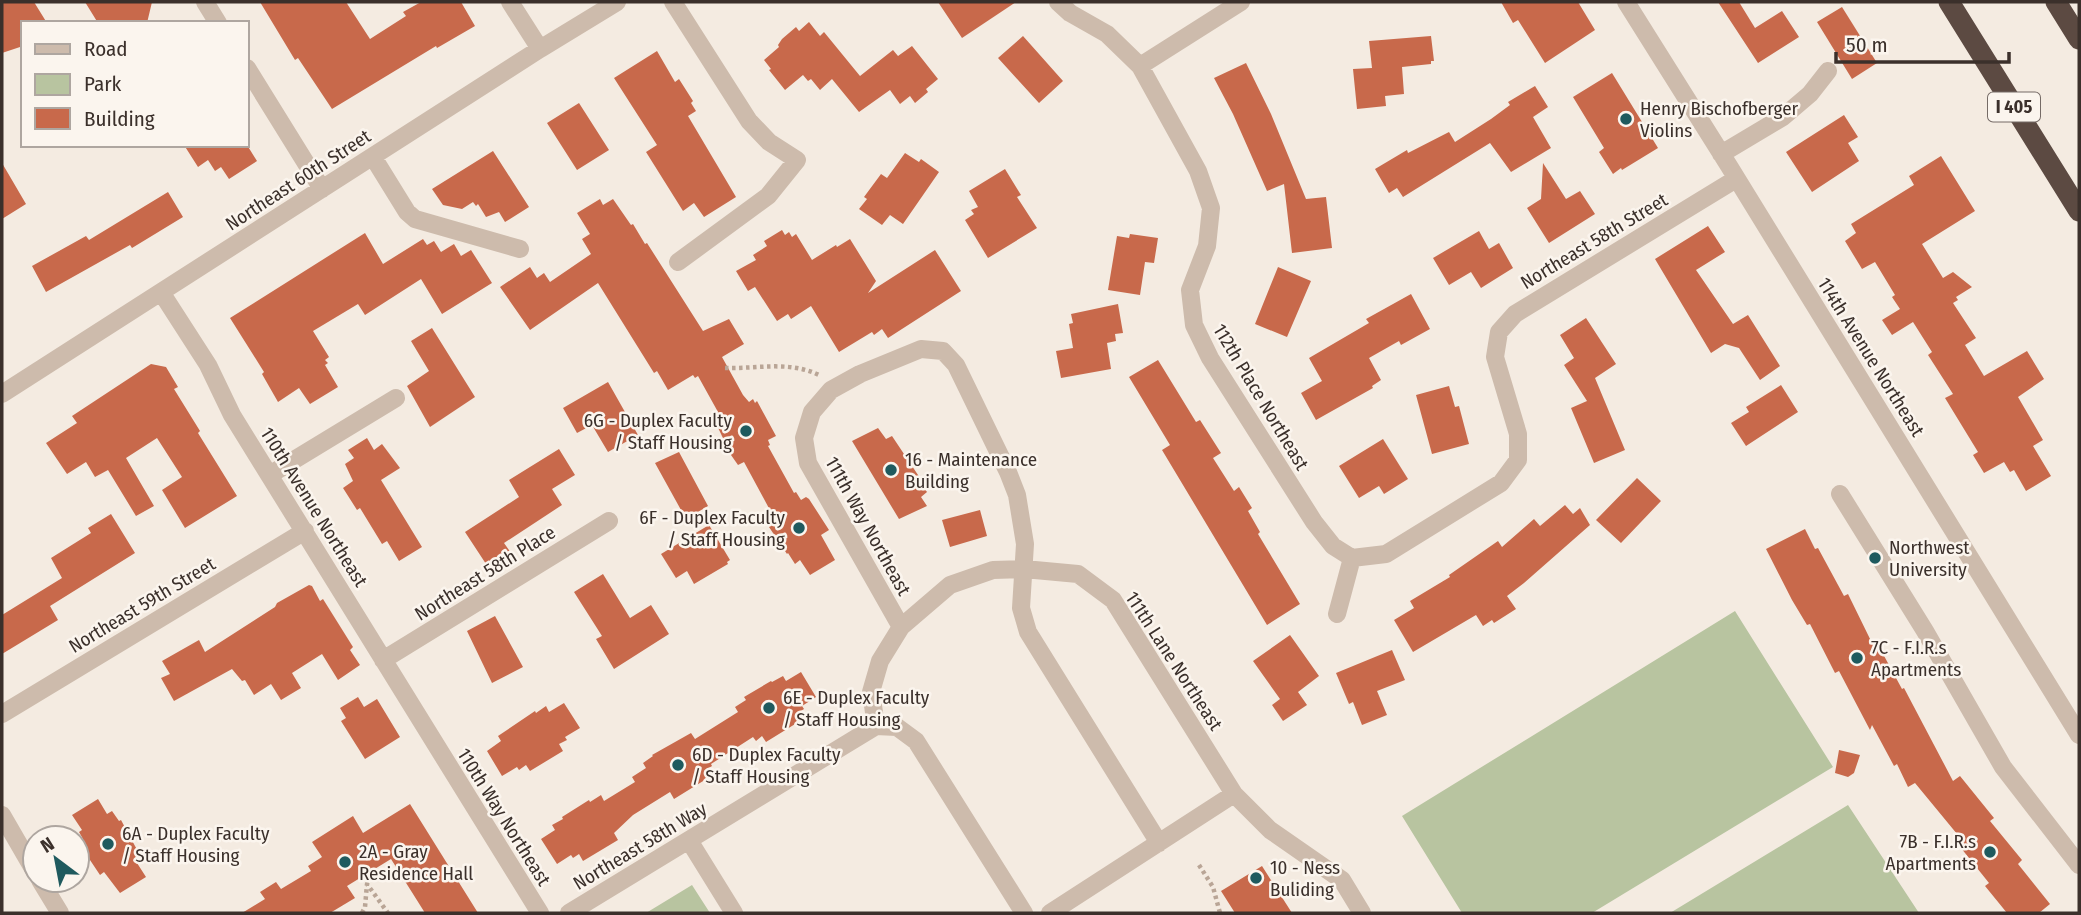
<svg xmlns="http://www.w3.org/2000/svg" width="2081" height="915" viewBox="0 0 2081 915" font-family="'Fira Sans Condensed',sans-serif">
<rect width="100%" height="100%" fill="#f4ebe1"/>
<path fill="#b8c4a0" d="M1735,611l98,156 -241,146h-130l-60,-97z
M1848,805l71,108h-249z
M692,885l18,28h-64z"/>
<path fill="#c8694b" d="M2,2h32l13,21h-24v23l-21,7z
M85,2h67l-5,21h-49z
M260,2h86l24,37 36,-23 -3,-4 18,-10h40l14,24 -38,22 -1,-2 -104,63 -34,-51 -3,2z
M938,2h78l-54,36z
M1501,2h77l17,28 -50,33 -27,-43 -5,3z
M1718,2h21l16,26 27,-17 17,26 -41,26z
M1842,7l35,56 -25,16 -35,-57z
M809,22l11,14 4,-4 36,44 33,-26 5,6 14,-10 26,33 -12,10 2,3 -13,11 -5,-7 -10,8 -10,-14 -31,22 -27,-33 -12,11 -9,-11 -3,2 -5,-6 -18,15 -16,-20 2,-1 -7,-9 15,-13 -1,-2 4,-6 14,-12 3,4z
M1023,36l40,45 -24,22 -41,-45z
M1431,36l3,25h-3v3l-29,3 2,27 -19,2 1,10 -29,3 -4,-40 19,-1 -3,-27z
M657,51l18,31 4,-3 14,22 -2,2 5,8 -8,5 48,81 -32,20 -10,-14 -11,8 -37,-59 11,-7 -43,-67z
M1246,63l25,51 35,85 20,-2 6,51 -40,5 -8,-69 -17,7 -34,-77 -19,-36z
M1612,73l46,75 -36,22 -1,-2 -8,6 -14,-22 5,-4 -31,-51z
M1535,86l13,21 -15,10 18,31 -40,24 -21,-29 -87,54 -6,-9 -8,5 -14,-24 32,-19 1,3 41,-21 6,10 36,-23 19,-14 -2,-3z
M579,103l30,47 -32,20 -30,-47z
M1844,115l14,22 -10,6 11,18 -47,31 -26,-40z
M184,145h63l10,16 -28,18 -8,-12 -6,4 -7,-11 -10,7z
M493,151l36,56 -24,15 -6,-10 -13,5 -8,-13 -2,2 -3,-4 -11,7 -19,-4 -11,-16z
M905,153l14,9 2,-3 18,13 -36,52 -13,-9 -8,10 -23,-16 8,-10 -3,-2 17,-23 6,4z
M1941,156l34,55 -53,33 21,34 10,-6 19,15 -16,10 2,3 -5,3 23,35 -11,7 19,31 43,-25 17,28 -26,18 25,43 -10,6 18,30 -25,15 -12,-21 -4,2 -6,-10 -20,11 -11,-18 5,-3 -33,-54 8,-4 -25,-39 4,-3 -19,-30 -21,13 -10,-15 18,-11 -8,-12 3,-2 -20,-33 -13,7 -17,-28 11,-8 -5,-9 63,-39 -5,-9z
M2,163l24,41 -24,15z
M1543,163l23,36 14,-8 15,23 -46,29 -22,-35 14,-9z
M1005,169l16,26 -4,2 20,31 -49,30 -23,-38 9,-6 -3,-4 7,-3 -9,-16z
M168,192l15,25 -51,31 -2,-3 -84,47 -14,-26 54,-30 3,4z
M600,199l3,6 10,-6 18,26 2,-1 12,20 2,-1 56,88 26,-12 15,25 -22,13 21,38 6,7 4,-3 2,4 2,-2 19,35 -8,4 2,5 -2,1 26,47 2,-1 5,8 5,-3 3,2 20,31 -8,5 14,25 -25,15 -10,-15 -5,4 -7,-11 -1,1 -18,-27 2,-2 -6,-9 6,-4 -27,-50 -6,3 -7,-10 -19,-40 6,-3 -20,-36 -3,2 -2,-3 -25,15 -11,-19 -3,2 -56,-90 -68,47 -30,-43 30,-20 7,11 7,-5 6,9 41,-28 -9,-15 8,-5 -13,-21z
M1708,226l17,26 -29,18 37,54 15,-9 32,51 -20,14 -21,-32 -14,-4 -14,9 -56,-94z
M782,230l3,5 4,-3 3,5 4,-3 16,26 24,-15 1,2 13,-8 26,42 -8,12 67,-43 26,41 -73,47 -6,-9 -8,6 -2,-3 -33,20 -28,-46 -20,13 -3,-5 -11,7 -22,-34 -7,4 -12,-20 20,-11 -3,-5 14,-9 -3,-5z
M1479,231l10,18 10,-6 14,25 -32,20 -10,-16 -22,13 -16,-27z
M365,233l18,31 40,-25 4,6 7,-4 7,11 13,-8 7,12 10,-6 21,33 -50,31 -21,-35 -56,36 -7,-11 -45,27 16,26 -4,3 3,3 -3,2 13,22 -28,17 -11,-16 -21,14 -16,-28 2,-2 -34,-54z
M1130,234l28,4 -4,25 -9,-1 -5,33 -32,-5 9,-54 12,2z
M1278,267l33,14 -24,56 -32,-13z
M1411,294l19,35 -29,16 -2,-4 -30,17 12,22 -9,6 1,2 -57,32 -15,-27 21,-12 -13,-23 60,-35 -3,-4z
M1118,304l5,29 -8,1 1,7 -9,2 4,26 -50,9 -5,-27 17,-3 -4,-24 4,-1 -2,-9z
M1586,318l30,46 -21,14 30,72 -31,13 -23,-55 16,-7 -23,-36 10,-7 -14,-23z
M432,328l43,69 -45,30 -23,-41 22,-15 -18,-30z
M1158,360l38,62 4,-2 21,33 -8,5 21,33 5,-4 13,21 -4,3 12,21 -2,2 42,70 -33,21 -105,-175 8,-5 -41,-68z
M151,364l15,3 12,20 -4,2 26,42 -2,2 39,63 -52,32 -23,-38 20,-13 -25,-39 -31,20 28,48 -18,10 -28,-46 -13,7 -9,-15 -19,12 -21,-31 31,-20 -5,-7z
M608,382l30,53 -30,17 -16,-27 -15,8 -14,-25z
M1781,385l17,27 -52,34 -15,-23 18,-11 -3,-5z
M1449,386l6,21 4,-1 10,38 -37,10 -16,-59z
M878,428l8,11 6,-3 32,48 -2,1 5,7 -6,5 6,9 -28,13 -47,-78z
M367,438l7,12 8,-6 18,24 -19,12 41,67 -23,14 -12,-20 -5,3 -22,-36 -3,2 -14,-22 10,-7 -8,-17 9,-6 -6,-8z
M1383,439l25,40 -24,15 -5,-8 -20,12 -20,-32z
M559,449l16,26 -23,14 10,16 -58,38 7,10 -23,14 -23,-35 54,-35 -10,-17z
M679,452l29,54 -22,13 -31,-56z
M1637,478l24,23 -40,42 -25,-23z
M1565,505l8,9 7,-6 10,17 -66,58 -17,13 9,13 -22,14 -2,-3 -9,6 -7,-11 -63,37 -19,-32 20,-12 -4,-7 40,-24 -1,-2 49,-34 4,6 32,-28 6,7z
M980,510l7,26 -37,11 -8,-27z
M111,514l24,39 -85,53 8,14 -56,34v-39l60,-37 -11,-20 40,-25 -3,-5z
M709,525l21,35 -3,2 1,2 -34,20 -7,-13 -11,7 -15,-24z
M1805,529l10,20 3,-1 26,48 4,-2 24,49 4,-2 26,48 2,-1 49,93 7,-5 34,42 -4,3 32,39 -4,4 32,40 -11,9h-32l-22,-27 4,-3 -32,-40 5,-3 -47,-57 -7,4 -11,-23 -3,2 -22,-41 -2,5 -31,-59 -4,2 -25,-49 -3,1 -15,-25 -26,-51z
M603,574l27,44 21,-13 18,29 -55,35 -18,-30 6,-3 -28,-44z
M309,585l3,1 8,15 3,-2 30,48 -3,3 10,15 -22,15 -16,-26 -30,19 9,15 -20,12 -10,-16 -17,11 -9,-15 -3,1 -10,-12 -58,32 -13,-23 9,-4 -8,-13 37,-21 6,12 70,-45 2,-4z
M495,616l28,51 -31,16 -25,-52z
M1290,635l29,41 -21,16 9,13 -24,16 -11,-16 8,-6 -27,-38z
M1392,650l13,30 -28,11 10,24 -25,10 -9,-23 -4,2 -13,-31z
M801,672l15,25 -14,9 2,3 -8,5 4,7 -34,21 -4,-6 -6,5 -3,-4 -42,27 1,2 -8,5 4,7 -34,21 -4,-7 -37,23 -19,18 4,7 -35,21 -4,-7 -6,4 -2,-3 -14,9 -16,-25 14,-9 -3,-5 11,-6 -1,-2 27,-17 1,2 11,-7 3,6 31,-19 -3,-5 14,-9 -3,-5 10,-7 -1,-1 39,-22 4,6 43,-27 -3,-5 11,-7 -2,-3 27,-16 1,1 11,-6 3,5z
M358,697l6,10 13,-8 23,38 -35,22 -24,-38 5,-3 -6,-10z
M564,703l16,25 -15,9 2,3 -8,4 4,7 -33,20 -4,-6 -7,5 -2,-3 -15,9 -15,-25 14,-10 -3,-5 37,-25 1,2 10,-7 3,6z
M1839,750l21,5 -6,18 -6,4 -13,-4z
M98,799l9,15 5,-3 7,10 2,-1 21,39 -5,4 9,14 -26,16 -16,-21 -4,3 -22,-33 5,-3 -4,-7 3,-2 -10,-15z
M410,804l68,109h-53l-34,-54 -44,27 8,12 -25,15h-88l23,-14 -5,-7 16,-10 5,7 30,-18 -3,-5 14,-9 -10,-15 41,-26 10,17z
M1262,866l30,47h-57l-14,-22z"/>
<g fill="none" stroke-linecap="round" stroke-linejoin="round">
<path stroke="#b9a596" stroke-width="4.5" stroke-dasharray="3.5 3.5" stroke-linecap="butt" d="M725,368c33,1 65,-8 96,8
M1199,865l14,22 7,26
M362,913l3,-6 2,-23 21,29"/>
<path stroke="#cdbbac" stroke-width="18" d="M205,2l13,21
M510,2l30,47
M673,2l76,119 20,21 28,18 -29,36 -90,66
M1058,2l12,11 37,21 33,32 58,105 13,37 -4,38 -17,44 4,35 16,33 104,164 19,24 19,12
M1626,2l103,164 350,569
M1140,66l101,-64
M247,68l75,121
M1721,154l62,-37 27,-23 18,-23
M373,157l34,55 8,7 105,30
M161,292l47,73 24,50 308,498
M2,394l538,-345 77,-47
M271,474l125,-76
M1840,494l85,137 78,136 76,98
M1352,558l34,-4 115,-71 17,-23v-26l-23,-77 4,-25 16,-18 221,-135
M1337,614l15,-56
M901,627l49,-42 43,-15 31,-1 54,5 35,26 121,194 36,36 72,50 20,33
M383,660l226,-139
M2,714l303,-183
M2,815l33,57
M690,842l44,71
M40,880l20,33
M569,913l307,-187
M1024,913l-108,-172 -19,-14 -21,-1 -5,-34 9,-31 21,-34 -93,-164 -4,-25 8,-26 19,-22 29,-16 61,-25 22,2 13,14 52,107 9,23 8,49 -4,64 7,24 131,211
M1050,913l184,-119"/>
<path stroke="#5c4a42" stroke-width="21" d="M1949,2l130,209
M2056,2l23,37"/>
</g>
<g fill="#1f5a5e" stroke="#fbf5ee" stroke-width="2.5">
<circle cx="1626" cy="119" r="7"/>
<circle cx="746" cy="431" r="7"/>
<circle cx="891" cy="470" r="7"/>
<circle cx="799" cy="528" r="7"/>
<circle cx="1875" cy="558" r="7"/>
<circle cx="1857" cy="658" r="7"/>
<circle cx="769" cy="708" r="7"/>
<circle cx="678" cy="765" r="7"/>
<circle cx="108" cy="844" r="7"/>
<circle cx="1990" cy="852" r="7"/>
<circle cx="345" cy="862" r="7"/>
<circle cx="1256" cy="878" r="7"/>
</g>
<g text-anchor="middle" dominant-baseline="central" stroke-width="5" stroke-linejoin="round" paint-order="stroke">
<rect fill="#fbf5ee" stroke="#756b66" stroke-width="2" x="1988" y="92.5" width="52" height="29" rx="5"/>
<g font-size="18" font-weight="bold" fill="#3b302b">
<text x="2014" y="107">I 405</text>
</g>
<g font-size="19" fill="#3b302b" stroke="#fbf5ee" text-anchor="start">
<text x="1640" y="108">Henry Bischofberger<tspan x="1640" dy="22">Violins</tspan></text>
<text x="732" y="420" text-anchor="end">6G - Duplex Faculty<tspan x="732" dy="22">/ Staff Housing</tspan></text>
<text x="905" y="459">16 - Maintenance<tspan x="905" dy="22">Building</tspan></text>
<text x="785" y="517" text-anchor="end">6F - Duplex Faculty<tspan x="785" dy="22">/ Staff Housing</tspan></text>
<text x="1889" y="547">Northwest<tspan x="1889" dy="22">University</tspan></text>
<text x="1871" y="647">7C - F.I.R.s<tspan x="1871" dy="22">Apartments</tspan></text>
<text x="783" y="697">6E - Duplex Faculty<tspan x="783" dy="22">/ Staff Housing</tspan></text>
<text x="692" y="754">6D - Duplex Faculty<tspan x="692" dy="22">/ Staff Housing</tspan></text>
<text x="122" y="833">6A - Duplex Faculty<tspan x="122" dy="22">/ Staff Housing</tspan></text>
<text x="1976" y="841" text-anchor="end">7B - F.I.R.s<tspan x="1976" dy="22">Apartments</tspan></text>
<text x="359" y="851">2A - Gray<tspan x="359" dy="22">Residence Hall</tspan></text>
<text x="1270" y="867">10 - Ness<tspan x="1270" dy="22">Buliding</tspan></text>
</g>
<g font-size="19" fill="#3b302b" stroke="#fbf5ee">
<text transform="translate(298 180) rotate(-33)">Northeast 60th Street</text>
<text transform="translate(1594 241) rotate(-31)">Northeast 58th Street</text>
<text transform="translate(1871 357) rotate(58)">114th Avenue Northeast</text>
<text transform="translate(1261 397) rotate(59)">112th Place Northeast</text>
<text transform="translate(314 507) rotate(58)">110th Avenue Northeast</text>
<text transform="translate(868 526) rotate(61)">111th Way Northeast</text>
<text transform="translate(485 573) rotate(-32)">Northeast 58th Place</text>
<text transform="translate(142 605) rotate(-31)">Northeast 59th Street</text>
<text transform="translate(1174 661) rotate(57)">111th Lane Northeast</text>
<text transform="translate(504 817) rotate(58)">110th Way Northeast</text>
<text transform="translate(640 846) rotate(-31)">Northeast 58th Way</text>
</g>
</g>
<rect width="2081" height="915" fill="none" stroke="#3b302b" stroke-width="7"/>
<rect x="21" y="21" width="228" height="126" fill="#fbf5ee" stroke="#aea6a0" stroke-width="2"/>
<rect x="35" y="44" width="35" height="10" fill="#cdbbac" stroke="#aea6a0" stroke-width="2"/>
<text x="84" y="56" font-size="21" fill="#3b302b">Road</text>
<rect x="35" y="74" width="35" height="21" fill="#b8c4a0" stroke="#aea6a0" stroke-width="2"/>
<text x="84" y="91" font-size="21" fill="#3b302b">Park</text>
<rect x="35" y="108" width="35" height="21" fill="#c8694b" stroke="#aea6a0" stroke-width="2"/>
<text x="84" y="126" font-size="21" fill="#3b302b">Building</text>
<g transform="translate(56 859) rotate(328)"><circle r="33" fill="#fbf5ee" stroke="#aea6a0" stroke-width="2"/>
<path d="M0-5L12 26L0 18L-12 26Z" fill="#1f5a5e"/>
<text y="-10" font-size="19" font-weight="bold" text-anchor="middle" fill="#3b302b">N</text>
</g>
<path d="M1836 52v10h173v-10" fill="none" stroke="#3b302b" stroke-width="3.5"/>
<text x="1846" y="52" font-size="21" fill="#3b302b" stroke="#fbf5ee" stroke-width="5" paint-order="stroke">50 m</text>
</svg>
